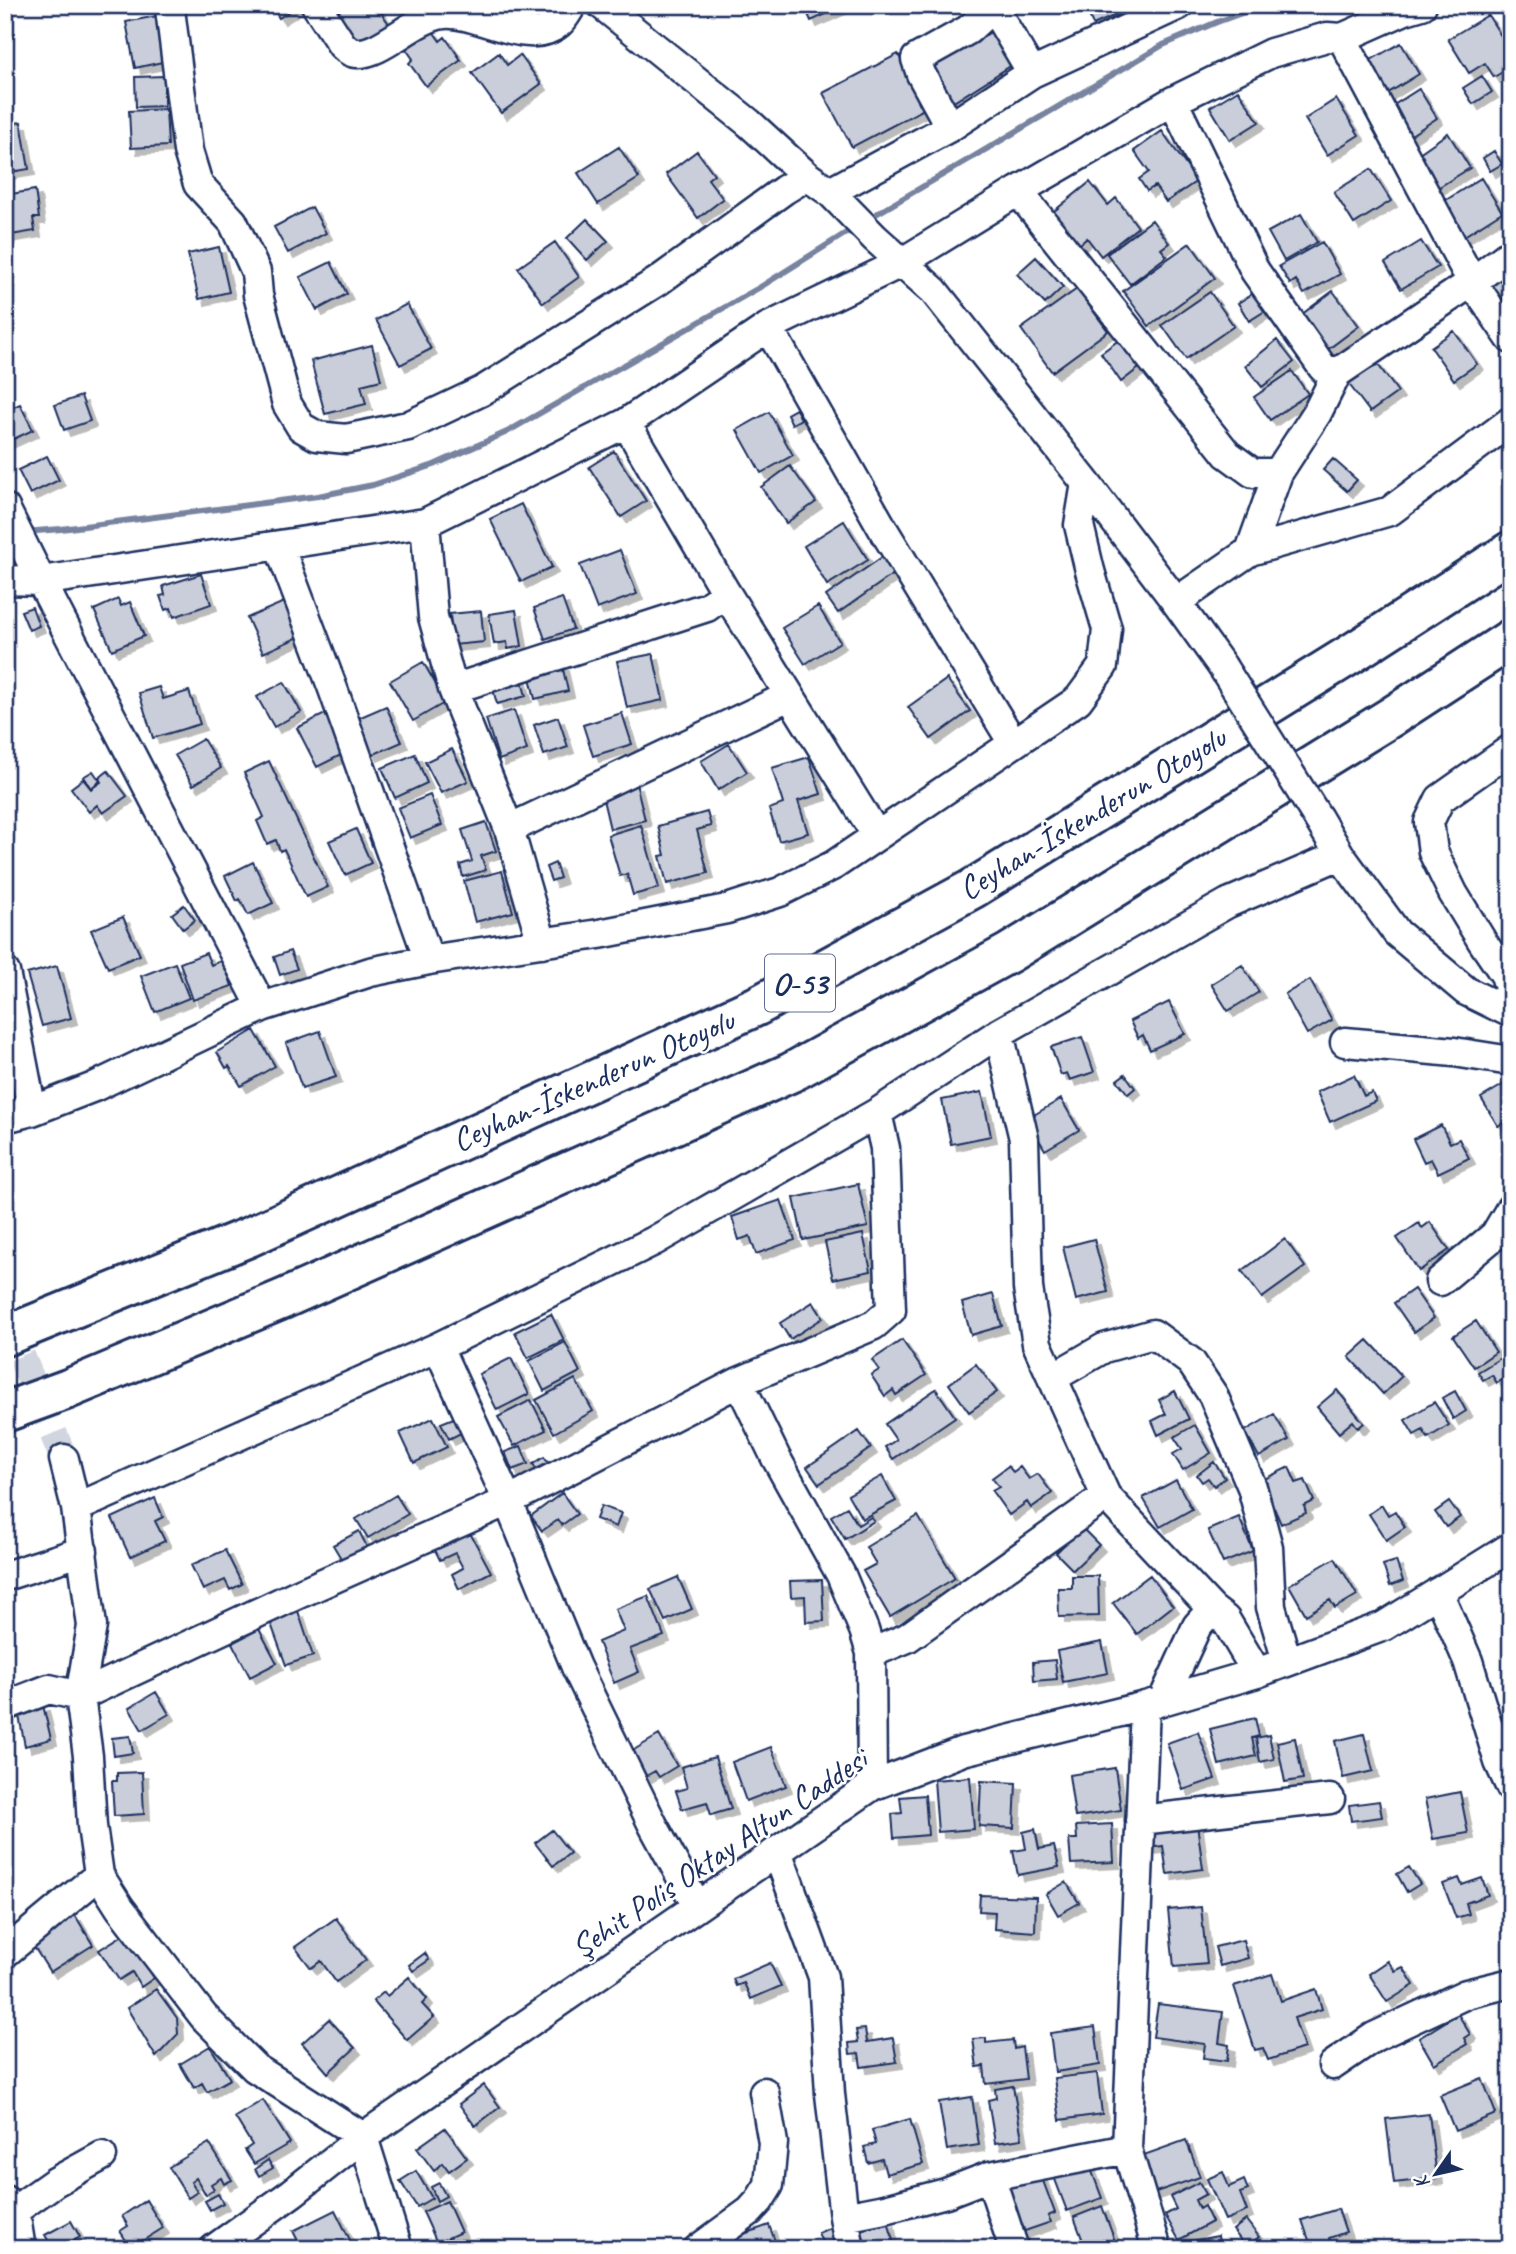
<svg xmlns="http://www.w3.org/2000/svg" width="1516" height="2254" viewBox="0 0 1516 2254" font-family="Caveat,sans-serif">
<defs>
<filter id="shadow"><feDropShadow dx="6" dy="6" stdDeviation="0" flood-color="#0004"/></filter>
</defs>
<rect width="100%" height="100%" fill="#fff"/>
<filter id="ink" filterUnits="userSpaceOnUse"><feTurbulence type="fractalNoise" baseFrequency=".0143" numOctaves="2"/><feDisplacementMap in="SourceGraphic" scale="14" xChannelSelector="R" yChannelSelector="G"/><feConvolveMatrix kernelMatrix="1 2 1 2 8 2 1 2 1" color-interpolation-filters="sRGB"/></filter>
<g filter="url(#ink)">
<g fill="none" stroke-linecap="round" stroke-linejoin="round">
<path stroke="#77839f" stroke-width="6" d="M866,220l297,-175 54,-23 47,-17
M24,532l37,-3 257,-33 55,-11 61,-20 73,-33 255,-146 92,-58"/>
</g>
<path fill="#caceda" stroke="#1b2f5e" stroke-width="2" filter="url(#shadow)" d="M271,5h28l-20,13z
M348,5h28l13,19 -35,24 -22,-32z
M804,5h42l-35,16z
M1085,5h29l4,9 -25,11z
M167,14l9,45 -41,9 -9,-46z
M1488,15l23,37v15l-17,10 -9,-14 -16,10 -21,-34z
M432,30l8,11 5,-4 16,23 -35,26 -17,-23 4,-4 -7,-10z
M994,30l21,33 -63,40 -25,-39 24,-15 4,5z
M1401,43l18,31 -31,19 -19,-32z
M499,53l8,12 13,-10 21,29 -40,29 -29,-40z
M898,54l28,54 -74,39 -29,-54z
M164,76v30l-28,1 -1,-30z
M1482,76l10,16 -19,12 -10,-16z
M1419,89l18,29 -29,19 -19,-29z
M1238,90l21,32 -29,18 -20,-33z
M1336,99l23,36 -32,20 -22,-36z
M166,109l2,37 -37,2 -2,-37z
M21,122l8,47 -24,4v-48z
M1162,131l35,50 -31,21 -11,-16 -8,5 -8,-12 10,-7 -15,-21z
M1448,133l22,35 -34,21 -21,-33z
M619,147l20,31 -41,26 -20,-31z
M697,151l17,23 -6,5 15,20 -25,19 -32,-44z
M1494,151l8,13 -12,7 -7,-13z
M1371,169l20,32 -37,23 -20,-32z
M1481,178l21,34 -38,24 -21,-34z
M1090,182l18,23 8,-7 22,29 -37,29 -14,-18 -8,7 -26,-33z
M35,190l4,28h-6l2,13 -30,5v-41z
M312,207l14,26 -38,20 -14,-26z
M1301,214l16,28 -33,19 -16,-29z
M587,219l21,22 -21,19 -20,-22z
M1152,220l17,23 -8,6 6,7 -37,28 -23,-30z
M1421,241l17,26 -37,22 -16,-26z
M555,242l24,35 -36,26 -25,-35z
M1322,242l18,32 -36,20 -8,-14 -6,4 -11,-18z
M1190,243l25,35 -66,48 -26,-35z
M219,247l10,45 -30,7 -11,-45z
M1036,257l27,30 -18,17 -28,-30z
M331,262l16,32 -30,16 -17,-33z
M1506,271l5,7v36l-14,-20 -5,4 -8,-12z
M1077,289l31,42 -56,41 -31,-43z
M1333,291l26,35 -32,24 -26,-35z
M1210,292l24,34 -48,33 -24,-34z
M1254,293l11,18 -16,10 -11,-18z
M407,304l24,45 -31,16 -24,-45z
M1454,331l23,33 -23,16 -23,-33z
M1119,340l20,28 -18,14 -20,-29z
M1277,340l17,22 -32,25 -17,-21z
M372,345l9,35 -20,5 5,19 -41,10 -14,-53z
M1376,362l22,30 -28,20 -22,-29z
M1292,371l16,23 -38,26 -16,-23z
M81,396l9,25 -26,9 -9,-25z
M20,404l13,26 -28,13v-32z
M796,409l5,10 -9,5 -5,-10z
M769,412l24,43 -32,18 -24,-43z
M614,451l32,50 -25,16 -32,-50z
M47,456l12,24 -29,14 -12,-24z
M1333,459l24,21 -10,11 -24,-21z
M790,466l26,36 -30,21 -25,-36z
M521,504l31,63 -31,15 -31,-63z
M844,521l24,39 -41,25 -23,-39z
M620,550l17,44 -40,15 -17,-44z
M888,553l11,17 -61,43 -12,-17z
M201,574l10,30 -37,13 -3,-9 -6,2 -5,-14 5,-1 -2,-9z
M562,598l11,31 -28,10 -11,-31z
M118,599l3,7 9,-4 14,34 -32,14 -18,-40z
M284,602l15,35 -36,16 -16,-35z
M818,606l22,36 -35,22 -23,-36z
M32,607l7,19 -10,4 -8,-19z
M516,610l6,36 -14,3 -1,-7 -13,2 -5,-30z
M481,611l3,31 -31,3 -3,-31z
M653,654l10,46 -36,8 -10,-47z
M423,662l23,40 -33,19 -23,-40z
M562,665l6,26 -33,8 -6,-26z
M520,674l6,22 -29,8 -6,-22z
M947,679l23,32 -39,28 -23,-32z
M284,682l17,30 -27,15 -17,-30z
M159,687l4,12 26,-8 11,33 -47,14 -14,-45z
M386,706l16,36 -30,13 -16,-36z
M514,710l13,40 -28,10 -13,-41z
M622,713l10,31 -39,12 -10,-31z
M325,714l20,39 -28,14 -20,-39z
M558,717l10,30 -24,8 -10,-30z
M203,739l18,29 -28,17 -18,-30z
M729,744l18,28 -29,18 -17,-29z
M452,749l16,32 -27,12 -16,-31z
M415,754l12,29 -32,15 -13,-30z
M809,757l12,37 -23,7 10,32 -29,8 -10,-32 14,-5 -11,-36z
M269,761l59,126 -22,10 -22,-48 -4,2 -4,-11 -9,4 -10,-23 7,-4 -20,-44z
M93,771l7,10 -9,7 -8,-11z
M108,771l19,25 -24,17 -6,-8 -8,7 -18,-24 12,-9 8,10 10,-7 -2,-4z
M636,783l9,37 -35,9 -9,-38z
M430,795l12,30 -32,13 -12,-30z
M707,812l4,14 -14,4 11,43 -41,11 -7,-28 5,-1 -7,-29z
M486,822l10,29 -15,5 5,14 -23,7 -3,-12 12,-4 -10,-31z
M641,825l18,63 -26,7 -6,-21 -7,2 -12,-41z
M356,829l15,34 -26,12 -16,-34z
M253,862l20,41 -25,12 -8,-16 -3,2 -12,-25z
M555,863l5,15 -9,3 -5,-14z
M502,871l11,41 -38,10 -11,-41z
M184,905l11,15 -12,9 -11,-15z
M123,917l17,38 -32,13 -17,-38z
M290,951l7,18 -17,6 -6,-18z
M206,953l5,12 12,-5 9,26 -39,14 -13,-37z
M175,963l14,35 -34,14 -14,-36z
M1242,965l17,27 -31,19 -17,-27z
M57,966l14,52 -29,8 -15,-52z
M1310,980l22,40 -25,14 -22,-40z
M1169,1002l16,32 -35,16 -7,-15 -5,3 -8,-17z
M254,1030l21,36 -34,20 -12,-20 -3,2 -9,-16z
M320,1031l16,46 -34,11 -16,-45z
M1082,1037l12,35 -24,8 -3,-7 -6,2 -10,-28z
M1125,1074l10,14 -7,6 -11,-14z
M1354,1075l10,21 8,-4 4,9 -46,21 -13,-30z
M1506,1083l5,8v27l-13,8 -17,-28z
M982,1092l9,44 -40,8 -9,-44z
M1061,1099l18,31 -34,20 -18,-31z
M1441,1125l9,18 9,-4 10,19 -31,15 -7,-14 -7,3 -11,-23z
M858,1184l10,43 -65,13 -9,-42z
M781,1200l14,40 -39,14 -6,-18 -11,4 -7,-23z
M1430,1222l19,28 -30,21 -22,-33 22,-15 3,5z
M863,1234l8,37 -38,8 -8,-37z
M1094,1239l14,53 -32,8 -13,-53z
M1285,1239l20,28 -43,31 -20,-27z
M1414,1289l20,29 -20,14 -20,-29z
M993,1294l9,32 -31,9 -9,-32z
M813,1302l10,16 -33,21 -10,-16z
M551,1314l13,26 -36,18 -13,-26z
M1476,1321l20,31 -22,15 -21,-31z
M902,1340l24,35 -30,20 -3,-5 -8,6 -14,-21 8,-5 -7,-10z
M1368,1340l34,36 -19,18 -34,-37z
M565,1342l15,30 -36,19 -15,-30z
M1507,1354l4,6v14l-14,9 -5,-8 -9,5 -5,-8z
M511,1358l18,36 -32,16 -18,-36z
M976,1364l21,28 -28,20 -20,-28z
M575,1379l18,32 -39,22 -18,-33z
M936,1389l19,28 -62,42 -8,-12 11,-7 -11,-16z
M1337,1390l27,33 -6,5 -5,-7 -14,12 -22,-26z
M1175,1391l14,28 -31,16 -6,-14 14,-7 -7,-14z
M1455,1391l11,20 -13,8 -11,-21z
M531,1400l15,30 -32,16 -16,-29z
M1434,1402l15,23 -21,13 -5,-8 -9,5 -9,-15z
M1274,1414l15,26 -30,17 -14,-26z
M456,1417l7,15 -14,7 -8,-16z
M433,1418l14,29 -33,16 -14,-30z
M1195,1425l16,28 -28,17 -10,-16 9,-5 -8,-12z
M859,1431l12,17 -52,36 -12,-17z
M521,1446l7,18 -16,6 -7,-18z
M544,1457l7,10 -11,8 -7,-11z
M1214,1462l11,16 -11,8 -6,-8 -6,4 -5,-7z
M1008,1466l5,6 7,-5 9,12 9,-5 14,19 -21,15 -4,-6 -18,13 -17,-24 7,-4 -7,-9z
M1289,1467l7,16 9,-3 9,21 -10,5 2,7 -25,11 -19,-44z
M882,1476l14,25 -34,18 -14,-24z
M1176,1480l16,29 -32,18 -17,-29z
M562,1493l15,21 -15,11 -4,-5 -16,11 -11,-15z
M396,1495l12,19 -40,24 -12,-19z
M155,1498l8,19 -8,4 10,20 -35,16 -18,-39z
M1449,1502l11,15 -14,10 -11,-15z
M1382,1505l6,10 7,-4 10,16 -19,13 -17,-26z
M601,1506l20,7 -5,14 -20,-8z
M847,1507l11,18 13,-8 3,4 -29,18 -14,-23z
M918,1516l37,62 -65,39 -27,-46 13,-7 -10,-17z
M1239,1517l14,34 -30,12 -15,-33z
M1081,1527l18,18 -26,25 -17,-17z
M359,1531l8,16 -25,13 -9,-15z
M469,1531l22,41 -32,17 -7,-15 11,-6 -8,-15 -15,7 -5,-10z
M225,1550l17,34 -12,6 -5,-10 -22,10 -12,-25z
M1335,1558l22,37 -22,13 -5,-8 -24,15 -17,-30z
M1396,1561l7,20 -13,5 -7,-21z
M1150,1575l23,31 -36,28 -24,-31z
M1072,1576h26l1,40 -40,1 -1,-29h14z
M678,1577l14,32 -27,12 -15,-32z
M822,1580l2,41 -18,1 -1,-26 -14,1 -1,-16z
M648,1596l16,40 -34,13 9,23 -25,11 -16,-41 26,-11 -9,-22z
M298,1611l15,45 -27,9 -16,-44z
M259,1629l18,34 -27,14 -18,-34z
M1102,1642l6,31 -45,9 -6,-31z
M1055,1660l2,19 -23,2 -1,-19z
M156,1692l13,22 -27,16 -13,-22z
M43,1705l8,34 -26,7 -7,-35z
M1255,1718l4,18 -7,2 4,18 -37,9 -9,-36z
M1198,1732l17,47 -32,11 -16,-47z
M1364,1734l9,37 -30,7 -8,-37z
M659,1735l18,31 -18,11 -4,-6 -9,5 -14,-25z
M1269,1735l5,24 -14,3 -4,-24z
M130,1736l3,17 -19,3 -2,-18z
M1295,1738l8,41 -18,3 -8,-40z
M771,1747l15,39 -40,15 -14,-39z
M715,1757l16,52 -20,6 -4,-13 -25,7 -6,-18 11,-3 -6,-21z
M1115,1768l6,42 -46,7 -6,-42z
M142,1772l2,42 -30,2 -2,-35h5v-8z
M970,1777l4,52 -36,3 -4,-52z
M981,1781l35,2 -2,45 -35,-2z
M1460,1792l8,41 -35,6 -8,-40z
M925,1795l3,40 -34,3 -2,-24 10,-1 -2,-16z
M1379,1801l3,16 -31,4 -2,-16z
M1112,1824l2,38 -43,2 -2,-25h8l-1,-13z
M1197,1824l6,45 -36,5 -4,-28 -14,2 -3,-18z
M1035,1829l4,20 15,-3 5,21 -41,8 -5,-24 13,-2 -3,-17z
M552,1830l18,23 -17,13 -18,-23z
M1409,1867l11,17 -13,8 -10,-18z
M1459,1878l3,7 20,-7 6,17 -22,8 3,11 -13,4 -13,-34z
M1066,1882l13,21 -21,12 -12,-21z
M980,1895l56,2 -1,35 -41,-3 1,-17 -16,-1z
M1201,1907l6,57 -33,3 -6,-57z
M75,1915l18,30 -43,27 -19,-30z
M336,1918l30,42 -30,22 -15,-21 -10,7 -16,-21z
M126,1933l28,45 -13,9 -9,-15 -13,8 -20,-30z
M1243,1940l5,18 -28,8 -5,-19z
M425,1953l4,7 -16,11 -4,-6z
M1388,1961l7,10 8,-4 11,18 -27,17 -18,-28z
M770,1963l11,23 -30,13 -7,-16 -8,3 -3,-7z
M1272,1974l9,27 35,-12 6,20 -28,9 10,30 -36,12 -5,-12 -8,2 -21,-64z
M409,1977l18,22 -5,5 12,13 -27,23 -34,-39 11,-9 3,4z
M156,1989l21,29 1,16 -22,23 -29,-49z
M1158,2004l65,8 -4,31 10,2 -2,16 -24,-3 2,-14 -52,-7z
M1458,2014l12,20 -6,4 3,6 -33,20 -15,-26z
M329,2019l26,29 -27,25 -26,-30z
M1095,2027l5,38 -45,7 -5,-39z
M865,2029l2,13 26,-4 4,24 -36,5 -2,-14 -9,1 -1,-11 9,-1 -2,-12z
M986,2038v5l27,-3 1,9 8,-2 4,32 -40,5 -2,-18 -7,1 -4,-28z
M210,2046l20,33 -23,13 -5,-9 -8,5 -14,-24z
M1097,2073l5,41 -42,6 -6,-42z
M1482,2078l14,36 -41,17 -15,-36z
M484,2085l16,22 -25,19 -16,-22z
M1013,2086l9,53 -27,4 -7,-43 8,-2 -1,-9z
M972,2097l7,48 -32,5 -8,-48z
M263,2100l27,43 -36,21 -9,-14 7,-5 -17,-28z
M1429,2114l8,64 -43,5 -8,-64z
M910,2119l13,45 -37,10 -4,-15 -14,4 -4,-16 12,-3 -4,-14z
M445,2128l22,30 -18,13 -6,-8 -9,8 -17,-23z
M1186,2140l14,37 -47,16 -12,-37z
M209,2143l23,37 -8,4 -3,-6 -10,6 3,5 -8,6 -10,-17 -5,4 6,10 -9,6 -19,-31z
M268,2160l5,8 -14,8 -4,-7z
M1088,2161l14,37 -35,13 -14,-37z
M1039,2170l16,43 -7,3 3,6 -29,10 -18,-50z
M416,2171l16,27 -15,9 -17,-26z
M1223,2172l6,15 15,-7 4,10 -8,3 7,18 -22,9 -18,-41z
M1199,2182l7,12 -11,6 4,9 5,-3 8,16 -33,18 -14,-25 11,-6 -6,-12z
M439,2183l7,13 -9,5 -6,-14z
M218,2194l5,9 -13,7 -5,-9z
M146,2200l17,28 -32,20 -11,-17 8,-5 -6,-10z
M447,2201l14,31 -24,11 -14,-31z
M1102,2206l14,38 -11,5h-19l-12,-32z
M1338,2209l8,23 -17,6 3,9 -20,2 -10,-29z
M335,2210l19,38 -52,1 -9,-18z
M888,2220l7,29h-31l-5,-22z
M1246,2220l13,17 -13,10 -13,-17z
M71,2221l9,16 -20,12h-7l-8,-14z
M769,2225l9,24h-48l-3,-9z
M834,2226l6,23h-15l-7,-16z
M1218,2236l2,13h-45l-1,-5z"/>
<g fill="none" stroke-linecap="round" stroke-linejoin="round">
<path stroke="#d1d5df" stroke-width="28" stroke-dasharray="28 14" stroke-linecap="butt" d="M5,1317l59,142"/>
<defs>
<path id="minor" d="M316,5l26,40c3,3 8,8 14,8 26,2 58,-36 88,-39 35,-3 84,35 115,9 6,-5 9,-12 13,-18
M602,5l147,118 58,53 23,16 45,46 59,53 152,192 90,119 46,64
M992,5l40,68
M170,9l18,142 10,33 35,38 23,50 2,23 29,109 14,23 16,9 29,3 62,-13 74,-35 176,-110 126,-91 23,-14
M1342,38l130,244 39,57
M1173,101l82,170 68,97 14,5
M950,127l-29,-53 -5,-15 52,-29 25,-23
M1018,191l209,263 26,19h25
M830,192l120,-65 82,-54 147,-68
M768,327l115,202 130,214
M626,423l100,170 151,243
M5,508l36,73 221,426
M425,523l8,94 20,72 56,140 33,114
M279,546l54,143 96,271
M1250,551l28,-78 39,-60 20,-40 135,-91 39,-29
M5,580l36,1 384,-58 201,-100 142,-96 133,-64 117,-72 155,-90 98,-48 56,-16 15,1 63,-28 17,-5
M1176,602l74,-51 140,-40 121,-90
M453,689l254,-82 19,-14
M1318,818l22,37 57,78 69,58 45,22
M509,829l280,-133
M5,972l27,139
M1505,1010l4,-22 -4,-13 -23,-34 -29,-48 -20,-41 -4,-30 11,-23 71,-50
M999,1033l25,106 4,149 9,56 69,152 106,113 13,10 32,54
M1345,1042l109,10 57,9
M5,1118l27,-7 62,-24 168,-80 108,-35 59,-12 170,-26 128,-25 53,-17 54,-27 244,-165 25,-34 4,-37 -17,-58 -11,-46 7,-42
M1440,1281l55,-46 16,-27
M438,1347l70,154 68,166 77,158 44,81
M1052,1378l52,-30 49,-14 38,28 22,33 39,92 16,60 3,60 16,54
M739,1382l37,76 65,117 23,55 7,23 1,133
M64,1459l12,49 16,118 -12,70 8,60 4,70 7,49 21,33 84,109 51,51 108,69 35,112
M76,1508l362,-161 216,-106 223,-128 122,-80 229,-130 112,-48
M5,1576l78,-25
M1438,1592l30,69 31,101 12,26
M871,1653l36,-15 199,-142
M1163,1700l34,-74 15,-17
M5,1706l44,-17 31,7 216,-101 212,-94 231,-119 135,-57 17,-15 -6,-162 -8,-35
M1145,1706l-18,443 30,100
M1140,1820l190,-21
M777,1851l46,126 7,117 14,123
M5,1953l94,-78
M1333,2065l41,-28 92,-43 45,-11
M990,2176l24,73
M5,2200l12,24 4,25
M11,2213l44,-31 47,-26
M214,2249l78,-56 71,-56 509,-351 91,-35 182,-45 112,-33 127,-47 127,-79
M698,2249l52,-38 9,-10 10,-16 4,-42 -9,-51
M850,2249l-6,-32 41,-8 61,-16 44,-17 137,-27"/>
<path id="highway" d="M5,1336l244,-99 508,-231 215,-117 379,-235 160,-103
M5,1412l63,-23 215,-90 509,-227 217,-119 382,-236 120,-78"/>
</defs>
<use href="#minor" stroke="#1b2f5e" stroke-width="33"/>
<use href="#highway" stroke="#1b2f5e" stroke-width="44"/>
<use href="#minor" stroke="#fff" stroke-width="28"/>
<use href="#highway" stroke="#fff" stroke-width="38"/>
<defs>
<path id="minor-bridge" d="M1222,666l96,152"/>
</defs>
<use href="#minor-bridge" stroke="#1b2f5e" stroke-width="33" stroke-linecap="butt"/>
<use href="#minor-bridge" stroke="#fff" stroke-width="28"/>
</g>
</g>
<g text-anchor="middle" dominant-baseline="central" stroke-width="5" stroke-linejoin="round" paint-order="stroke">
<rect fill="#fff" stroke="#5f6d8e" stroke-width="2" x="765" y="954.5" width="70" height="57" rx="5"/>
<g font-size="32" font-weight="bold" fill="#1b2f5e">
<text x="800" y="983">O-53</text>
</g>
<g font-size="33" fill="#1b2f5e" stroke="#fff">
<text transform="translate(1092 813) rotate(-31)">Ceyhan-İskenderun Otoyolu</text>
<text transform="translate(593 1080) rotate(-24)">Ceyhan-İskenderun Otoyolu</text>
<text transform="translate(719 1853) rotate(-34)">Şehit Polis Oktay Altun Caddesi</text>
</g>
</g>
<rect width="1516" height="2254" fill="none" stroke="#fff" stroke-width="28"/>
<rect x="14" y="14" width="1488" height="2226" fill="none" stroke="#1b2f5e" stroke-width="2.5" filter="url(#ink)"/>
<g transform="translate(1436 2174) rotate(236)" stroke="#ffffff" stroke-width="5" paint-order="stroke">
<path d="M0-5L12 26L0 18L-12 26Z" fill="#1b2f5e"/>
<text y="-10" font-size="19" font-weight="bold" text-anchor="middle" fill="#1b2f5e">K</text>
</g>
</svg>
